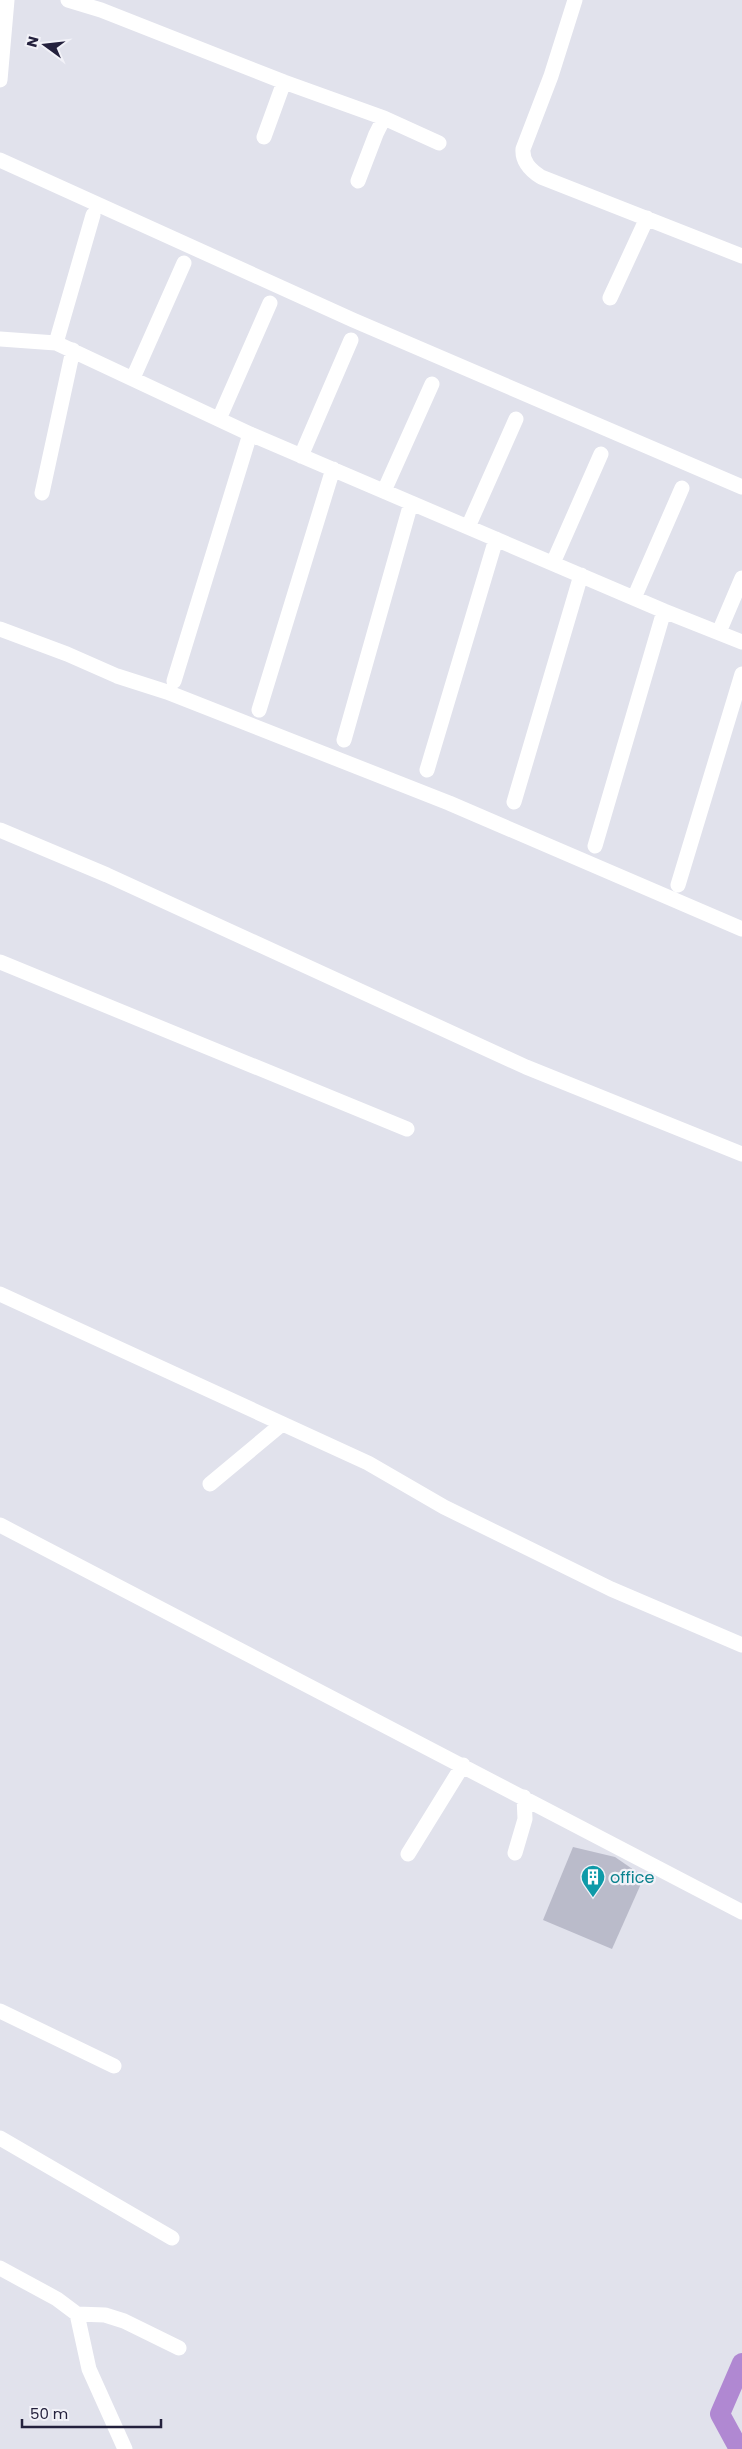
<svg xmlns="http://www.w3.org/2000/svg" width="742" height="2449" viewBox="0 0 742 2449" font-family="Poppins,sans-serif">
<rect width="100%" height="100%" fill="#e1e2ec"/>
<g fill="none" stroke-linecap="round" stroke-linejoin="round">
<path stroke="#b088d2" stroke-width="20" d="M739,2449l-19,-35 22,-51"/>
</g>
<path fill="#babbca" d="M573,1847l42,10 29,20 -32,72 -69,-29z"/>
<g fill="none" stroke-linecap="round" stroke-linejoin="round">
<path stroke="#fff" stroke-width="15" d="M68,0l33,10 183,72 100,36 -8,16 -18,47
M575,0l-24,76 -28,73c-1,13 7,21 18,28l201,79
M0,80l7,-80
M384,118l55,25
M264,137l20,-55
M0,160l353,160 389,167
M610,298l37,-80
M0,339l56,4 194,91 414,177 78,31
M56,343l37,-128
M133,378l51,-115
M219,419l51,-116
M301,456l50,-116
M384,491l48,-107
M42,493l31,-143
M468,527l48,-108
M553,563l48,-109
M634,598l48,-110
M0,629l67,25 50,22 50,16 282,111 293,126
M719,632l23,-54
M174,681l76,-247
M259,710l74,-241
M344,740l67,-237
M427,770l69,-231
M514,802l67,-227
M0,830l107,45 419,192 216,87
M595,846l69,-235
M678,885l64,-211
M0,962l407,167
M0,1294l368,169 76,44 167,82 131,56
M210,1484l72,-60
M0,1525l742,387
M515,1853l10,-34 -1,-22
M408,1854l55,-89
M0,2011l114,55
M0,2138l172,100
M0,2268l57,31 20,15 12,55 36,80
M77,2314l28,1 19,6 55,27"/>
</g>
<defs>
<symbol id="building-pin" viewBox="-11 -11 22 30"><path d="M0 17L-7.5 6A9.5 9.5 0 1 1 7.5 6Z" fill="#0f9aa8" stroke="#f2f2f8"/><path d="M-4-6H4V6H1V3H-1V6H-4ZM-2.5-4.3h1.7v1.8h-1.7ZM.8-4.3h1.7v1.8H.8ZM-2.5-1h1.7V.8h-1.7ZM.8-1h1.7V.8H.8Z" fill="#fff"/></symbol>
</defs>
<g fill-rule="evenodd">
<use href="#building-pin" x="579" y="1863" width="28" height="38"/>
</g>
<g text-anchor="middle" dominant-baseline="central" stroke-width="4.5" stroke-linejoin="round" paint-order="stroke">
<g font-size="16" fill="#0d838f" stroke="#f2f2f8" text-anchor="start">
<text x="610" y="1877">office</text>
</g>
</g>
<g transform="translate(45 45) rotate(285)" stroke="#f2f2f8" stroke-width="4" paint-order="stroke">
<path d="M0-4L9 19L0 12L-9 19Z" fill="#24213d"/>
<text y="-8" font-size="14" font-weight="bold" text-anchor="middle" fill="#24213d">N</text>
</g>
<path d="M22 2419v8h139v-8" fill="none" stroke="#24213d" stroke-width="2.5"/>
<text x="30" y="2419" font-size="15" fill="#24213d" stroke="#f2f2f8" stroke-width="4" paint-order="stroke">50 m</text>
</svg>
